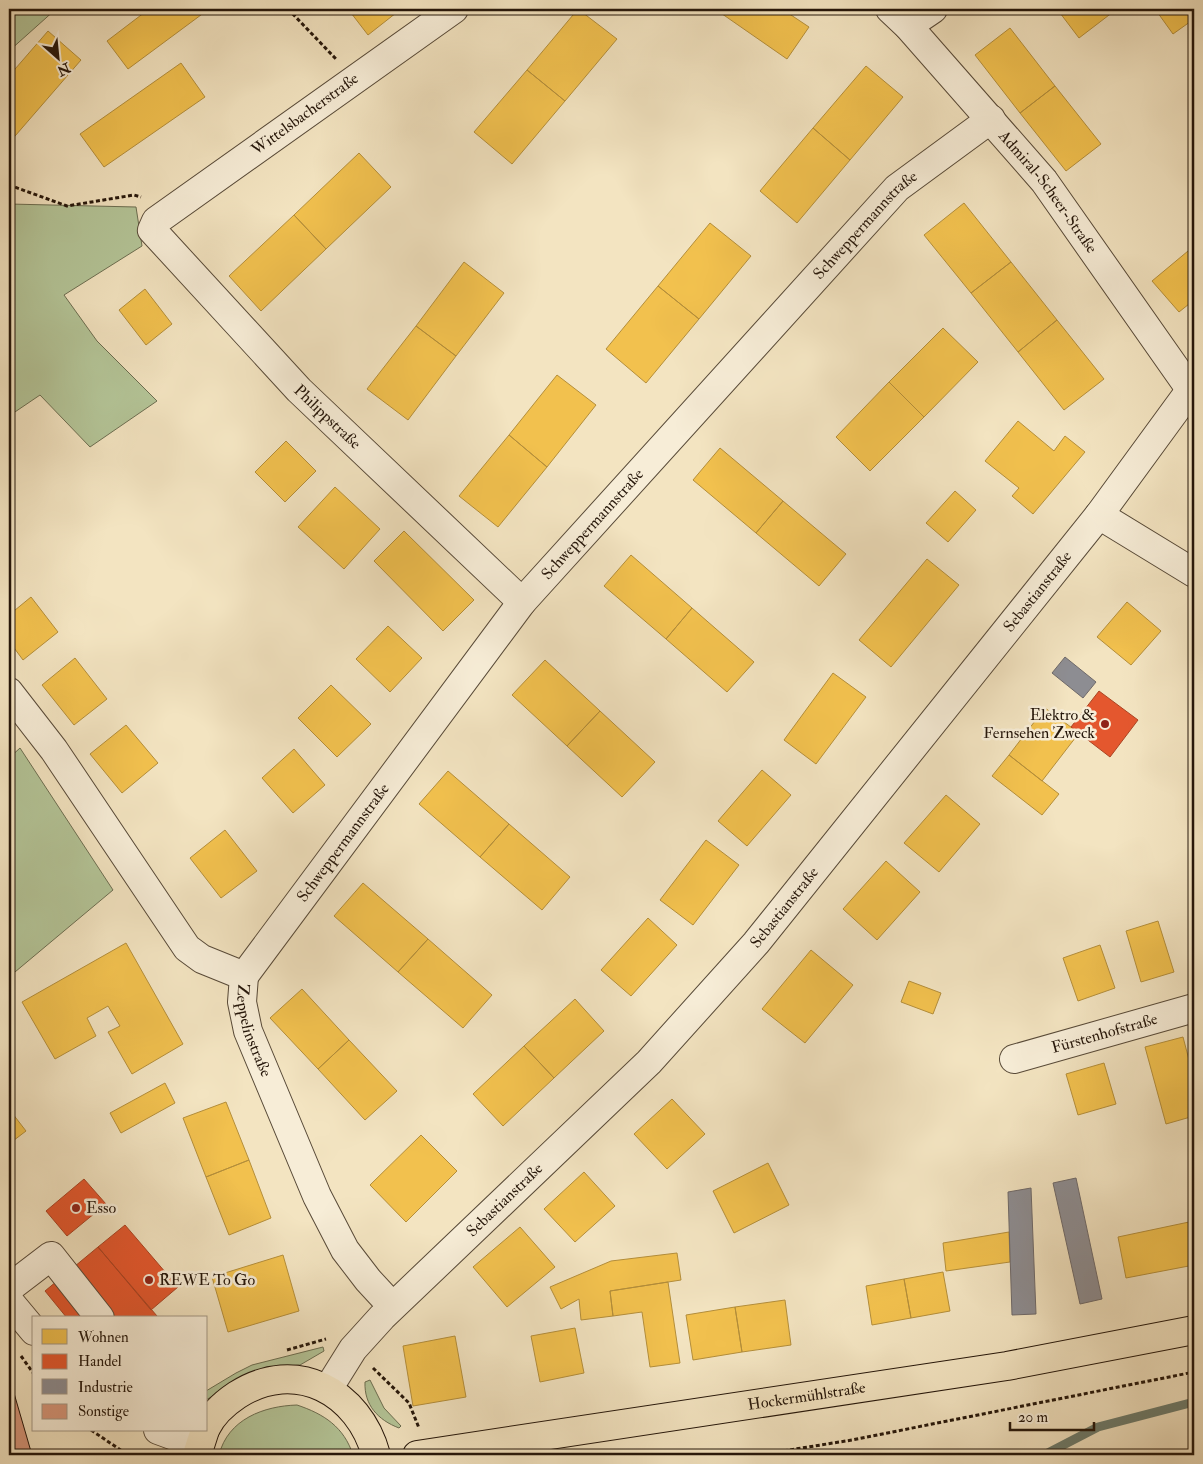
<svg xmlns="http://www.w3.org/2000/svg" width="1203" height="1464" viewBox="0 0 1203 1464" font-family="'IM FELL Double Pica',serif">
<rect width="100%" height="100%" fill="#f3e4c1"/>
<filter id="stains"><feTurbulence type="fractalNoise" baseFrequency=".004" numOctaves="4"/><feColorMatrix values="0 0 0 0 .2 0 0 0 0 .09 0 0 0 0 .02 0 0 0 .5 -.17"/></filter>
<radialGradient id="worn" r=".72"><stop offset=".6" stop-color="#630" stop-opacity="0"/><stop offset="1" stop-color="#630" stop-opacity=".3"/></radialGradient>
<path fill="#b4c598" stroke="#6c6e51" d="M9,9h47l-47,42z
M9,204l127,3 6,39 -78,49 33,46 60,60 -67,46 -50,-52 -31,21z
M20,748l93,142 -104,87v-219z
M323,1347l1,4 -24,14 -26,2 -22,5 -46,28v-9l30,-18 16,-8z
M370,1380l14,28 17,18 -2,2c-21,-8 -35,-23 -34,-46z
M297,1405c27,9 47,22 56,50h-134c9,-36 45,-49 78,-50z"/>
<path fill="#f2c14e" stroke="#b48e3a" d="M149,9h60l-81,60 -21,-28z
M348,9h45l3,4 -28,22z
M578,9l39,30 -52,62 -38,-31z
M715,9h67l27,18 -22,32z
M1057,9h53l3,3 -34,26z
M1155,9h39v10l-21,15z
M1010,28l45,58 -35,27 -45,-58z
M48,31l33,29 -72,83v-67z
M181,63l24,34 -101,70 -24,-33z
M866,66l37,31 -53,63 -37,-32z
M527,70l38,31 -53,63 -38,-32z
M1055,86l46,58 -35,27 -46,-58z
M813,128l37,32 -53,63 -37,-32z
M359,153l32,34 -65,62 -32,-34z
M964,203l47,59 -40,31 -47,-58z
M294,215l32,34 -65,62 -32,-35z
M710,223l41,33 -52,63 -41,-33z
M1194,246v54l-15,12 -27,-31z
M464,262l40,31 -48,63 -40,-30z
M1011,262l46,58 -39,32 -47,-59z
M658,286l41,33 -53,64 -40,-34z
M145,289l27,35 -26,21 -27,-35z
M1057,320l47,59 -40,31 -46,-58z
M416,326l40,30 -48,64 -41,-31z
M943,328l35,34 -54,55 -35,-35z
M557,375l39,30 -49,62 -38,-32z
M889,382l35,35 -54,54 -34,-34z
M1018,421l36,30 11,-15 20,16 -52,62 -21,-18 7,-8 -34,-27z
M509,435l38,32 -49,60 -39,-31z
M286,441l30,30 -31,31 -30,-30z
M720,448l63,53 -27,32 -63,-53z
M335,487l45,42 -36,40 -46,-42z
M955,491l21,19 -28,32 -22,-19z
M783,501l63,53 -27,32 -63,-53z
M404,531l70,69 -31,31 -69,-70z
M631,555l61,53 -26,31 -62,-53z
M927,559l32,26 -68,82 -32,-27z
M31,597l27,35 -35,28 -14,-19v-26z
M1127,602l34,29 -30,34 -34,-28z
M692,608l62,54 -27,30 -61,-53z
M388,626l34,32 -32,34 -34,-33z
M75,658l32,41 -33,26 -32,-40z
M545,660l55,51 -33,35 -55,-51z
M833,673l33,24 -50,67 -32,-24z
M331,685l40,39 -34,33 -39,-39z
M1045,708l34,25 -37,48 -33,-26z
M600,711l55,51 -33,35 -55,-51z
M126,725l32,38 -36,30 -32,-39z
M294,749l31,36 -32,28 -31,-35z
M1009,755l50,39 -17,21 -50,-39z
M762,770l29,25 -44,51 -29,-25z
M448,771l61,53 -29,33 -61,-53z
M946,795l34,29 -41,48 -35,-29z
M509,824l61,53 -28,33 -62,-53z
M225,830l32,41 -36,27 -31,-40z
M706,840l33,25 -46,60 -33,-25z
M886,861l34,31 -43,48 -34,-31z
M363,883l65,56 -30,33 -64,-56z
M648,918l29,27 -46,51 -30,-26z
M1158,921l16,51 -33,10 -15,-51z
M428,939l64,56 -29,33 -65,-56z
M126,943l57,101 -51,30 -24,-42 12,-6 -12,-20 -21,12 9,18 -41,23 -33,-57z
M1100,945l15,43 -37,13 -15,-43z
M811,950l42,35 -48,58 -43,-34z
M909,981l32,12 -8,21 -32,-12z
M302,989l47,51 -31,29 -48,-51z
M575,999l29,32 -50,47 -30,-32z
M1183,1037l11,42v37l-28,8 -21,-77z
M349,1040l48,51 -32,29 -47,-51z
M524,1046l30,32 -51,48 -30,-32z
M1104,1063l12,41 -38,11 -12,-41z
M165,1083l10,20 -54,30 -11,-20z
M672,1099l33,35 -38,35 -33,-35z
M226,1102l23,58 -43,17 -23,-59z
M9,1109l17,22 -17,13z
M421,1135l36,36 -51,51 -36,-37z
M249,1160l22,58 -42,17 -23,-58z
M768,1163l21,42 -55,28 -21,-42z
M584,1172l31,34 -40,36 -31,-33z
M1194,1221v30l-5,-29z
M1189,1222l5,29v14l-68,13 -8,-41z
M520,1227l35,40 -48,40 -34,-40z
M1009,1232l1,30 -64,9 -3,-28z
M677,1253l4,27 -71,11 3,25 -32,4 -2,-21 -18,10 -11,-22 61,-26z
M283,1255l16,56 -71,21 -16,-55z
M943,1272l7,39 -39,7 -7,-39z
M904,1279l7,39 -39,7 -6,-39z
M668,1282l12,81 -30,4 -8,-55 -29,4 -3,-25z
M785,1300l6,45 -49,7 -7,-45z
M735,1307l7,45 -49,8 -7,-45z
M575,1328l9,45 -44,9 -9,-46z
M455,1336l11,61 -53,9 -10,-60z"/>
<path fill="#e4572e" stroke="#ab4423" d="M1099,691l39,29 -28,37 -39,-30z
M84,1179l22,25 -39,32 -21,-25z
M125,1225l53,62 -27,23 -53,-63z
M98,1247l59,69 -2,2h-88l-22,-27z"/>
<path fill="#8d8d92" stroke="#6e6969" d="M1065,657l31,25 -13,16 -31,-25z
M1076,1178l26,121 -22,5 -27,-121z
M1031,1188l5,126 -24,1 -4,-123z"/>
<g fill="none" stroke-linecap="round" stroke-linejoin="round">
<path stroke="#6c7b6c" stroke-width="9" d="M1044,1455l54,-28 96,-25"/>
</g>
<path fill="#d7967a" stroke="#25160a" d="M9,1376l23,79h-23z"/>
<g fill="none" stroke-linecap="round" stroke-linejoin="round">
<defs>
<g id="minor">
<path id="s1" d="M454,9l-298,212 -4,9 147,160 223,212"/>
<path id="s2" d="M890,9l18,17 136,155 146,208"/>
<path d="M908,26l25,-17"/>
<path d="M1099,515l95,58"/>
<path id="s3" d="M9,692l45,58 133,198 15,11 42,17 -2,26 6,29 69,165 28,54 23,30 24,26"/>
<path id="s4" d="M244,976l278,-374 375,-414 94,-69"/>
<path id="s5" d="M1014,1059l180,-51"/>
<path d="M9,1288l42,-32 49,62"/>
<path d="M9,1301l25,30"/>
<path id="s6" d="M328,1389l25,-40 29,-32 267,-255 107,-119 343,-428 95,-130"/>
<path d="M158,1430l41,15"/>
</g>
<g id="major">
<path d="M206,1428c6,-13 19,-25 31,-33 59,-38 122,-3 139,60"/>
<path d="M197,1455l8,-25"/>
<path id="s7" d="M417,1455l590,-89 187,-36"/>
</g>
</defs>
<use href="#minor" stroke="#584a38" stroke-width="30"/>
<use href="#major" stroke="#25160a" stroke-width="30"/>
<path stroke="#25160a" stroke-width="3" stroke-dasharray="4 2.5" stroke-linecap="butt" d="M288,9l48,50
M9,185l58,21 67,-11 7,2
M287,1350l39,-11
M21,1356l13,18
M373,1368l36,35 10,25
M91,1430l37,25
M758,1455l94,-15 342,-68"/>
<use href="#minor" stroke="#f7edd7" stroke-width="28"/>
<use href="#major" stroke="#f3e4c1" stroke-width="28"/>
</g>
<g fill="#8f2418" stroke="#f7edd7" stroke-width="2">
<circle cx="1105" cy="724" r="5"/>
<circle cx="76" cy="1208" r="5"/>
<circle cx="149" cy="1280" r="5"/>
</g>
<g text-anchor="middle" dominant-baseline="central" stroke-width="5" stroke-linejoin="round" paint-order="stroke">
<g font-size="16" fill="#25160a" stroke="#f7edd7">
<text transform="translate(305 114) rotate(-36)">Wittelsbacherstraße</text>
<text stroke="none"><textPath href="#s2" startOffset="242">Admiral-Scheer-Straße</textPath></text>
<text stroke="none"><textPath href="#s4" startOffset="976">Schweppermannstraße</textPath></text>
<text stroke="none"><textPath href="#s1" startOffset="632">Philippstraße</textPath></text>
<text stroke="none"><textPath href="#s4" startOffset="571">Schweppermannstraße</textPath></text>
<text stroke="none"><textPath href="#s6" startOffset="1070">Sebastianstraße</textPath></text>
<text stroke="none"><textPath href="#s4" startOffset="166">Schweppermannstraße</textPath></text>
<text stroke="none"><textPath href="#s6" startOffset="665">Sebastianstraße</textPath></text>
<text stroke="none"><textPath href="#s3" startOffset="432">Zeppelinstraße</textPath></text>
<text stroke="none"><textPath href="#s5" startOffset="94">Fürstenhofstraße</textPath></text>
<text stroke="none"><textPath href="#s6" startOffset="260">Sebastianstraße</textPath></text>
<text stroke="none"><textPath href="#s7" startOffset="394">Hockermühlstraße</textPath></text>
</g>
<g font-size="16" fill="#25160a" stroke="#f7edd7" text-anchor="start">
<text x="1095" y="715" text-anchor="end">Elektro &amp;<tspan x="1095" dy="18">Fernsehen Zweck</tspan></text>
<text x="86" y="1208">Esso</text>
<text x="159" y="1280">REWE To Go</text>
</g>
</g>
<rect width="1203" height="1464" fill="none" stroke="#f3e4c1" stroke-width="30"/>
<rect x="10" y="10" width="1183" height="1444" fill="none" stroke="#25160a" stroke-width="2.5"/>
<rect x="15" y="15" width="1173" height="1434" fill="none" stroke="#25160a"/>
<rect x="32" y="1316" width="175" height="115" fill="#f7edd7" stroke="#a39785"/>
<rect x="42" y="1329" width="25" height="15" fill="#f2c14e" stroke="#a39785"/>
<text x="78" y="1342" font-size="15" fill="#25160a">Wohnen</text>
<rect x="42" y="1354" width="25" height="15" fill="#e4572e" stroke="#a39785"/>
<text x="78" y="1366" font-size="15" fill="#25160a">Handel</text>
<rect x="42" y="1379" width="25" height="15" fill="#8d8d92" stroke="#a39785"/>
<text x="78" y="1392" font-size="15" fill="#25160a">Industrie</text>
<rect x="42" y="1404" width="25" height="15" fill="#d7967a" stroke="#a39785"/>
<text x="78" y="1416" font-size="15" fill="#25160a">Sonstige</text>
<g transform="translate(58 58) rotate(153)" stroke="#f7edd7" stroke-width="4" paint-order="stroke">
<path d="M0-4L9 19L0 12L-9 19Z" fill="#25160a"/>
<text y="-8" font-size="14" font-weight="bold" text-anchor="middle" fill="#25160a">N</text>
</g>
<path d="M1010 1422v8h84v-8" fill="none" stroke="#25160a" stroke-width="2.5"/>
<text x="1018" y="1422" font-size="15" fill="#25160a" stroke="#f7edd7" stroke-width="4" paint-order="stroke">20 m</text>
<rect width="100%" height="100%" filter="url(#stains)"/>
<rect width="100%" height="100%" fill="url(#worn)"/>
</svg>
